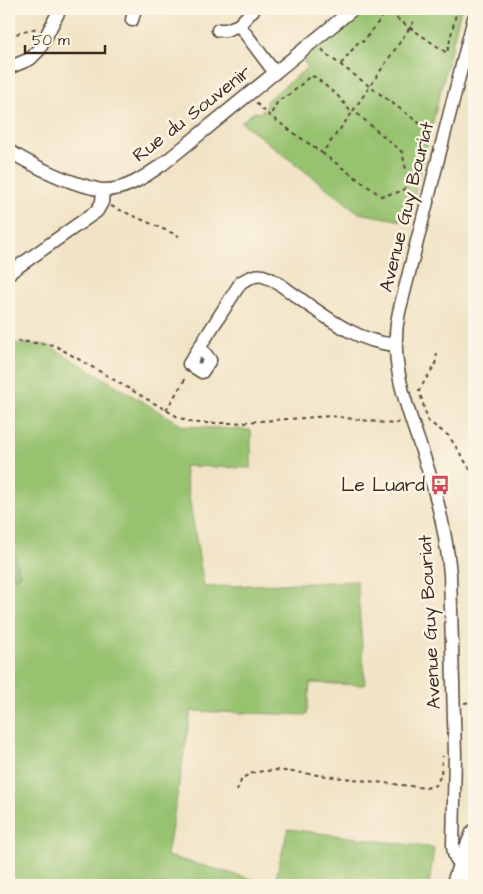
<svg xmlns="http://www.w3.org/2000/svg" width="483" height="894" viewBox="0 0 483 894" font-family="'Architects Daughter',sans-serif">
<rect width="100%" height="100%" fill="#fcf5e5"/>
<filter id="ink" filterUnits="userSpaceOnUse"><feTurbulence type="fractalNoise" baseFrequency=".02" numOctaves="2"/><feDisplacementMap in="SourceGraphic" scale="10" xChannelSelector="R" yChannelSelector="G"/><feConvolveMatrix kernelMatrix="1 2 1 2 8 2 1 2 1" color-interpolation-filters="sRGB"/></filter>
<filter id="wash" filterUnits="userSpaceOnUse"><feTurbulence type="fractalNoise" baseFrequency=".0096" numOctaves="4" result="noise"/><feDisplacementMap in="SourceGraphic" scale="20" xChannelSelector="R" yChannelSelector="G"/><feGaussianBlur stdDeviation="1.12" result="paint"/><feColorMatrix in="noise" values="0 0 0 0 0 0 0 0 0 0 0 0 0 0 0 0 0 1.4 0 .05"/><feComposite in="paint" operator="in"/></filter>
<g filter="url(#wash)">
<rect width="100%" height="100%" fill="#f1e3c5"/>
<path fill="#97c270" stroke="#697647" d="M364,9h97l-53,213 -49,-9 -118,-91 13,-10 5,1 7,-6v-6l42,-34 -6,-8 10,-8 4,1 10,-8 1,-5z
M9,343l39,2 135,81 68,4v38l-67,-2 20,121 153,-6 8,104 -55,-2 -3,32 -116,-4 -24,145 107,29 14,-56 146,19 -5,37h-420v-304l11,-6 -11,-38z"/>
<path fill="#79a862" stroke="#5a6940" d="M9,537l11,38 -11,6z"/>
</g>
<g filter="url(#ink)">
<g fill="none" stroke-linecap="round" stroke-linejoin="round">
<defs>
<path id="minor" d="M132,20l3,-11
M239,25l15,-16
M218,30h8l13,-5 36,48
M13,66l17,-7 9,-9 21,-41
M9,151c25,15 52,29 80,36 5,1 11,3 15,3 23,0 42,-14 59,-26l190,-155
M9,273l88,-62 5,-9 1,-12
M200,347l10,13 -8,12 -13,-8 52,-82c6,-3 14,-8 22,-6 12,3 23,13 33,20 30,21 61,46 100,49
M469,866c-13,-5 -15,-6 -16,-21l2,-90 -5,-182c-4,-40 -14,-81 -27,-119 -16,-47 -35,-92 -24,-142l75,-294"/>
<path id="major" d="M454,885l7,-22 13,-31
M468,885l6,-16"/>
</defs>
<use href="#minor" stroke="#564637" stroke-width="15"/>
<use href="#major" stroke="#564637" stroke-width="18"/>
<path stroke="#564637" stroke-width="2" stroke-dasharray="4 4" stroke-linecap="butt" d="M383,9l64,44 10,-44
M9,37l15,-6 14,-3
M322,49l4,5 100,74
M341,64l19,-24 3,2 23,-30
M256,103l14,13 52,37 30,-40 -14,-17 -23,-19 -4,-1 -3,2 -15,14 -15,9 -8,15
M353,111l62,-91
M322,153l59,43 22,-5 6,-9 -7,-30 -49,-42
M111,206l68,30
M9,340l45,5 124,72 15,6h39l99,-7 63,8 6,-2
M437,353l-2,12 -16,25 9,31 21,15 22,35 3,9
M166,410l21,-34
M464,703l10,-1
M237,791l5,-13 13,-6 22,-2 149,18 10,-3 5,-10 1,-17 1,-2"/>
<use href="#minor" stroke="#fff" stroke-width="12"/>
<use href="#major" stroke="#fff" stroke-width="15"/>
</g>
</g>
<defs>
<symbol id="bus-bare" viewBox="-9 -9 18 18"><path d="M-5-6H5V4H4V6H2V4H-2V6H-4V4H-5ZM-3.5-4V0h7V-4ZM-3.5 1.2v1.5H-2V1.2ZM2 1.2v1.5H3.5V1.2Z" fill="#d1495b" stroke="#fcf5e5" stroke-width="2.5" paint-order="stroke"/></symbol>
</defs>
<g fill-rule="evenodd">
<use href="#bus-bare" x="426" y="471" width="28" height="28"/>
</g>
<g text-anchor="middle" dominant-baseline="central" stroke-width="5" stroke-linejoin="round" paint-order="stroke">
<g font-size="19" fill="#3b2a1e" stroke="#fcf5e5">
<text transform="translate(192 114) rotate(-38)">Rue du Souvenir</text>
<text transform="translate(407 207) rotate(-76)">Avenue Guy Bouriat</text>
<text transform="translate(430 622) rotate(-93)">Avenue Guy Bouriat</text>
</g>
<g font-size="19" fill="#3b2a1e" stroke="#fcf5e5" text-anchor="end">
<text x="425" y="485">Le Luard</text>
</g>
</g>
<rect width="483" height="894" fill="none" stroke="#fcf5e5" stroke-width="30"/>
<path d="M25 45v8h80v-8" fill="none" stroke="#3b2a1e" stroke-width="2.5"/>
<text x="32" y="45" font-size="15" fill="#3b2a1e" stroke="#fcf5e5" stroke-width="4" paint-order="stroke">50 m</text>
</svg>
